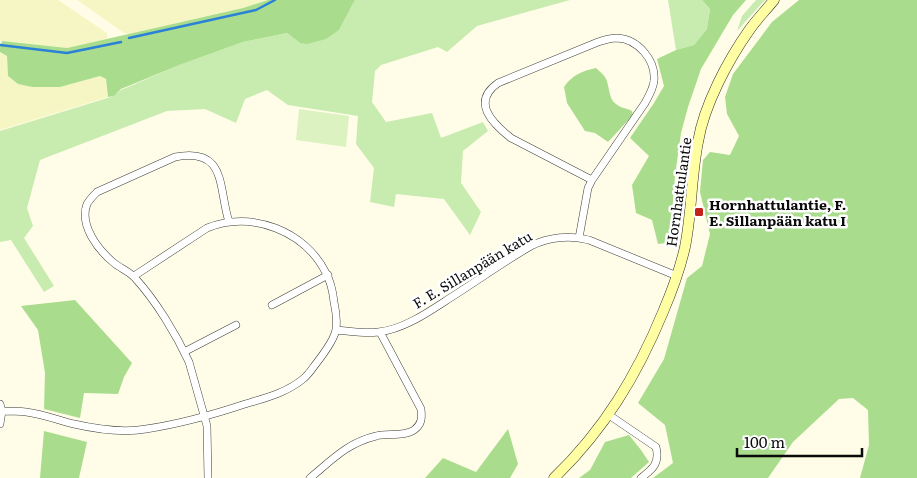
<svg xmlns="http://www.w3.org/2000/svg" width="917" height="478" viewBox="0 0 917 478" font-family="Literata,serif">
<rect width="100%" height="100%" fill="#fffde7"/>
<path fill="#f6f6c5" d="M0,0h58l49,33v5l-5,2 -35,8 -65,-7 -2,-1z
M77,0h191l-25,8 -115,26 -4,-1z
M0,52l7,4 1,20 10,8 15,3h27l40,-11 6,3 2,18 -108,33z"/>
<path fill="#c8ebaf" d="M355,0h215l-93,26 -30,26 -9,-5 -57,18 -6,6 -3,31 14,20 46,-9 9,25 42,-16 5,9 -25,20 -2,32 20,29 -11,23 -26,-36 -48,-5 -2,13 -24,-5 4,-34 -18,-24 2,-28 -70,-11 -21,-15 -22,9 -9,24 -31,-14 -38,2 -127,49 -13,48 6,18 -9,12 30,48 -10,6 -33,-52 -11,2v-111l114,-35 7,-6 61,-26 61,-22 44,-9 13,10 39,-13z
M668,0h34l8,9 -3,20 -13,16 -18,5z
M756,0h9l-28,31 5,-15z"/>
<path fill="#a9dd8d" d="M268,0h87l-16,30 -13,9 -19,5 -7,-1 -13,-10 -44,9 -61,22 -61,25 -7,7 -6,1 -2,-18 -6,-3 -40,11h-28l-14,-3 -10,-8 -1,-20 -7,-4v-5l2,-6 65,7 176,-40z
M702,0h44l-13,15 -32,54 -13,38 -7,26 -6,43 -4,51 -5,16 -8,1 -6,-24 -16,-7 -4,-28 17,-29 -19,-18 24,-35 10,-17 -7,-27 19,-9 18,-5 13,-16 3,-20z
M799,0h118v478h-57l9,-33 -1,-35 -15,-12 -14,1 -46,43 -25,36h-115l20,-15 -8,-38 -27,-22 26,-44 23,-81 15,-12 8,-32 -10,-42 3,-32 7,-8 20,3 9,-19 -12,-22 -2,-17 8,-23 39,-52z
M596,68c3,3 7,6 9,9 5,8 3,22 11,27 4,4 11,4 16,7l1,4 -25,27 -13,-9 -10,-2 -18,-28 -3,-16c8,-12 18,-16 32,-19z
M75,300l57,63 -8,14 -6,17 -34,-1 -4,25 -36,-9 1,-36 -7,-43 -17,-24z
M508,429l10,35 -8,14h-85l18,-20 33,14z
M44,431l43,11 -8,36h-39z
M629,435l12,15 8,12 -18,16h-52l11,-8 15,-28z"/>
<path fill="#dcf2c1" d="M299,109l50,7 -3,31 -50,-7z"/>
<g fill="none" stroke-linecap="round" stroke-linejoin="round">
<path stroke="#2a81d6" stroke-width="2.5" d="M129,38l127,-28 19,-10
M0,45l67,8 54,-11"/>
<defs>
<path id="street" d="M579,238l9,-50 4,-8 53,-77c4,-7 8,-14 9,-22 2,-21 -16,-42 -37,-43 -7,0 -13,2 -19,4l-100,41c-27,19 -6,40 13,55l81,42
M272,305l56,-30
M336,330c14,1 28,4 42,2 25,-2 52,-21 72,-34 27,-17 53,-36 81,-52 17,-9 39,-11 58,-6l88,36
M184,352l52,-27
M0,404l2,7 -2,13
M0,411c8,0 18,0 26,1 16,2 32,8 48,12 22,5 49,9 72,5 33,-5 66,-14 99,-25 20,-6 41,-11 58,-25 5,-4 9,-10 12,-14 7,-9 20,-26 21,-36 1,-8 0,-18 -2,-27 -1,-9 -3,-20 -8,-29 -21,-42 -74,-63 -119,-45l-73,48
M609,415l47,32c4,16 -3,22 -15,31
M208,478l-1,-52 -18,-64c-13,-28 -33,-61 -54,-84 -5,-6 -15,-10 -21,-15 -16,-13 -35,-38 -27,-59 3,-5 6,-8 10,-12l78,-35c52,-10 43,30 54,65
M310,478c22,-18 37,-35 66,-42 11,-3 28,1 38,-6 8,-6 8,-12 7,-21l-41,-77"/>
<path id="secondary" d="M554,478c50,-48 83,-103 109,-166 9,-21 17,-43 22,-65 7,-35 6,-70 13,-105 6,-37 30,-82 52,-113 7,-10 16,-19 24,-29"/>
</defs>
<use href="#street" stroke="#3d3d3d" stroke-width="8"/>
<use href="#secondary" stroke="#2c2c2c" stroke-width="11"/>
<use href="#street" stroke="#fff" stroke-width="7"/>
<use href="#secondary" stroke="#fffea2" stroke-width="10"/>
</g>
<rect fill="#c2221a" stroke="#fff" stroke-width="2" x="694" y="207" width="10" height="10" rx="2.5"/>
<g text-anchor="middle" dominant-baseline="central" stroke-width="5" stroke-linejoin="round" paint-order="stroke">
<g font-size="14" fill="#0a0a0a" stroke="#fff">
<text transform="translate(678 192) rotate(-82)">Hornhattulantie</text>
<text transform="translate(472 269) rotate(-31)">F. E. Sillanpään katu</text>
</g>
<g font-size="14" font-weight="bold" fill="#0a0a0a" stroke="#fff" text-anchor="start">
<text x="709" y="204">Hornhattulantie, F.<tspan x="709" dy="16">E. Sillanpään katu I</tspan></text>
</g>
</g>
<path d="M737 448v8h125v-8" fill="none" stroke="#0a0a0a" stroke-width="2.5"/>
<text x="744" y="448" font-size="15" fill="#0a0a0a" stroke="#ffffff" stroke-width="4" paint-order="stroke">100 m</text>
</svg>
